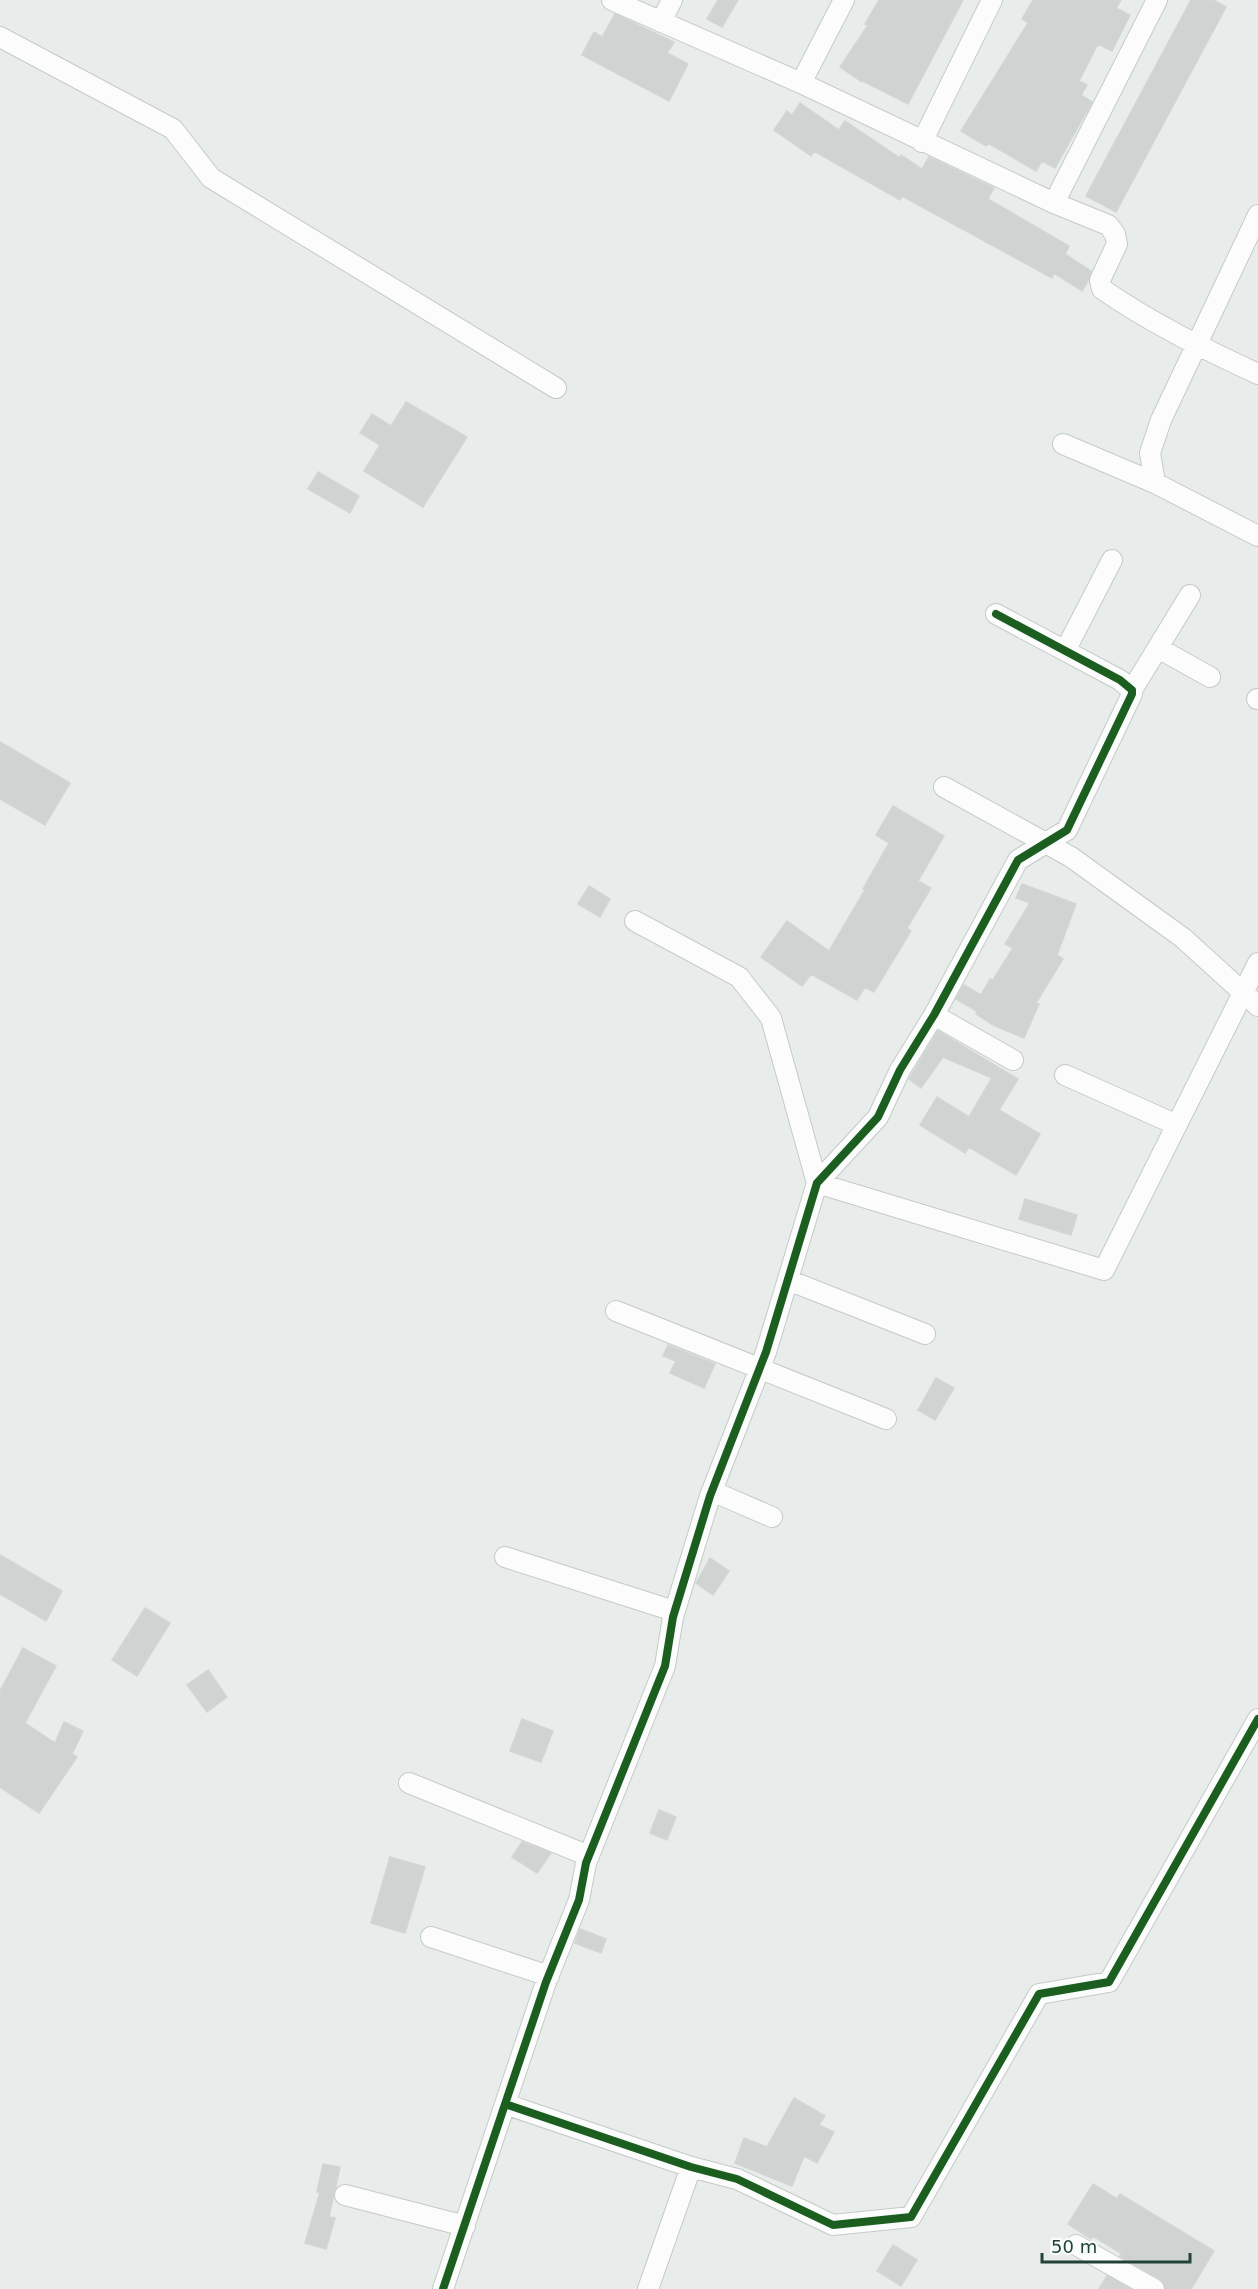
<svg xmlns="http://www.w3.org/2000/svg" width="1258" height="2289" viewBox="0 0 1258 2289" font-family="'DejaVu Sans',sans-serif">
<rect width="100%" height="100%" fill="#e8edeb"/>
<path fill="#cfd4d2" stroke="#d1d6d4" stroke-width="1.5" d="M718,0h20l-16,27 -15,-8z
M879,0h84l-55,104 -45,-23 -1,1 -22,-15 28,-42 -3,-1z
M1033,0h88l-5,8 14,7 -18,36 -14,-7 -19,37 8,4 -6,10 11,7 -37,66 -13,-7 -6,10 -48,-28 -2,3 -25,-15 67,-108 -6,-4z
M1191,0h22l13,7 -110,205 -30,-16z
M615,14l59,28 -7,11 21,11 -19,37 -87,-46 12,-23 8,5z
M800,103l39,27 6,-9 55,37 1,-3 21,14 7,-12 65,31 -6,11 81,47 -4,8 26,17 -3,10 -6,10 -28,-18 -2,5 -150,-82 -2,4 -86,-49 -3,5 -37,-26 13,-19 5,4z
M406,402l61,35 -44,70 -59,-36 16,-26 -20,-12 12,-19 19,12z
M318,472l41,24 -9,17 -42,-24z
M0,742l70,41 -25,42 -45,-26z
M893,806l51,30 -26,45 13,7 -24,40 4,3 -37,61 -9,-5 -8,13 -46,-26 -9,12 -41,-29 26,-36 42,30 36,-61 -2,-1 26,-46 -13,-8z
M1022,884l54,20 -19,51 6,4 -27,44 3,1 -15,34 -29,-12 -19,-12 1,-3 -21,-12 8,-14 17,10 9,-16 3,1 20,-32 -8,-4 25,-41 -14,-5z
M589,886l21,13 -10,18 -22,-13z
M938,1031l80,48 -19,31 41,24 -24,41 -47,-28 -4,6 -45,-28 17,-28 32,20 23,-39 -49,-21 -22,31 -12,-9z
M1025,1199l52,16 -6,20 -52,-16z
M668,1345l47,19 -11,24 -34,-15 6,-12 -13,-5z
M936,1378l18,10 -19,32 -17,-10z
M0,1555l62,36 -16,30 -46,-27z
M710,1558l19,13 -16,24 -17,-12z
M145,1608l25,15 -33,53 -25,-16z
M23,1648l33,18 -31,57 30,20 9,-21 19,9 -11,23 5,3 -38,56 -39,-26v-96z
M208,1670l19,27 -20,15 -20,-27z
M522,1719l31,12 -12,31 -31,-11z
M659,1810l17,7 -9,23 -17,-7z
M522,1842l29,11 -14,20 -25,-16z
M390,1857l35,10 -20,66 -34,-10z
M580,1929l26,10 -5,14 -26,-10z
M794,2098l31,18 -6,9 15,7 -17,31 -13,-7 -12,30 -57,-23 9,-25 23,9z
M323,2164l17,3 -11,50 6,1 -9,31 -21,-6 15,-51h-3z
M1093,2184l24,15 3,-5 94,57 -23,38h-25l-6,-10 -40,-23 2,-2 -29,-18 -2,3 -23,-15z
M893,2245l24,15 -16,26 -24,-15z
M1107,2276l23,13h-31z"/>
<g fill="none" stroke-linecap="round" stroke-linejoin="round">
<defs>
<path id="minor" d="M612,0l189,83 253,120 54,22 7,9 2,10 -17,36 2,9c49,34 102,60 156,85
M661,22l11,-22
M0,37l173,92 38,49 345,210
M801,83l43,-83
M922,142l70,-142
M1054,203l103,-203
M1258,215l-97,205 -11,33 5,30 103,53
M1063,444l92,39
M1158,648l52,29
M1065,651l47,-91
M1132,690l58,-95
M1257,699h1
M944,787l127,70 112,81 75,68
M635,921l104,56 32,41 46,165 287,87 154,-307
M934,1015l79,45
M1065,1075l112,50
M788,1280l137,54
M616,1311l270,108
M712,1491l60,26
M505,1557l169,54
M409,1783l180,73
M431,1937l118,39
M505,2104l186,63 46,12 96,46 78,-8 128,-223 70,-12 149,-263
M345,2195l120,31
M1076,2245l78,44
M443,2289l103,-307 33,-82 7,-37 79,-197 8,-49 37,-121 56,-144 51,-169 61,-66 22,-47 34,-55 84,-155 49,-30 65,-136v-4l-12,-10 -124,-66
M648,2289l43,-122"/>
</defs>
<use href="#minor" stroke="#c5cac8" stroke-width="22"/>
<use href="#minor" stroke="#fcfcfc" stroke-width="20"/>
<defs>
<path id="cycleway" d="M505,2104l186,63 46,12 96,46 78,-8 128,-223 70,-12 149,-263
M443,2289l103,-307 33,-82 7,-37 79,-197 8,-49 37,-121 56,-144 51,-169 61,-66 22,-47 34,-55 84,-155 49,-30 65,-136v-4l-12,-10 -124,-66"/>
</defs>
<use href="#cycleway" stroke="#f7fbf9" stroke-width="11"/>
<use href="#cycleway" stroke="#1b5e20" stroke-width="8"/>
</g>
<path d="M1042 2253v9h148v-9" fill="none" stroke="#24423a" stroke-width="3"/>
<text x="1051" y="2253" font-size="18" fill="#24423a" stroke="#f7fbf9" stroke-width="4.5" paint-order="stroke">50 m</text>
</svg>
